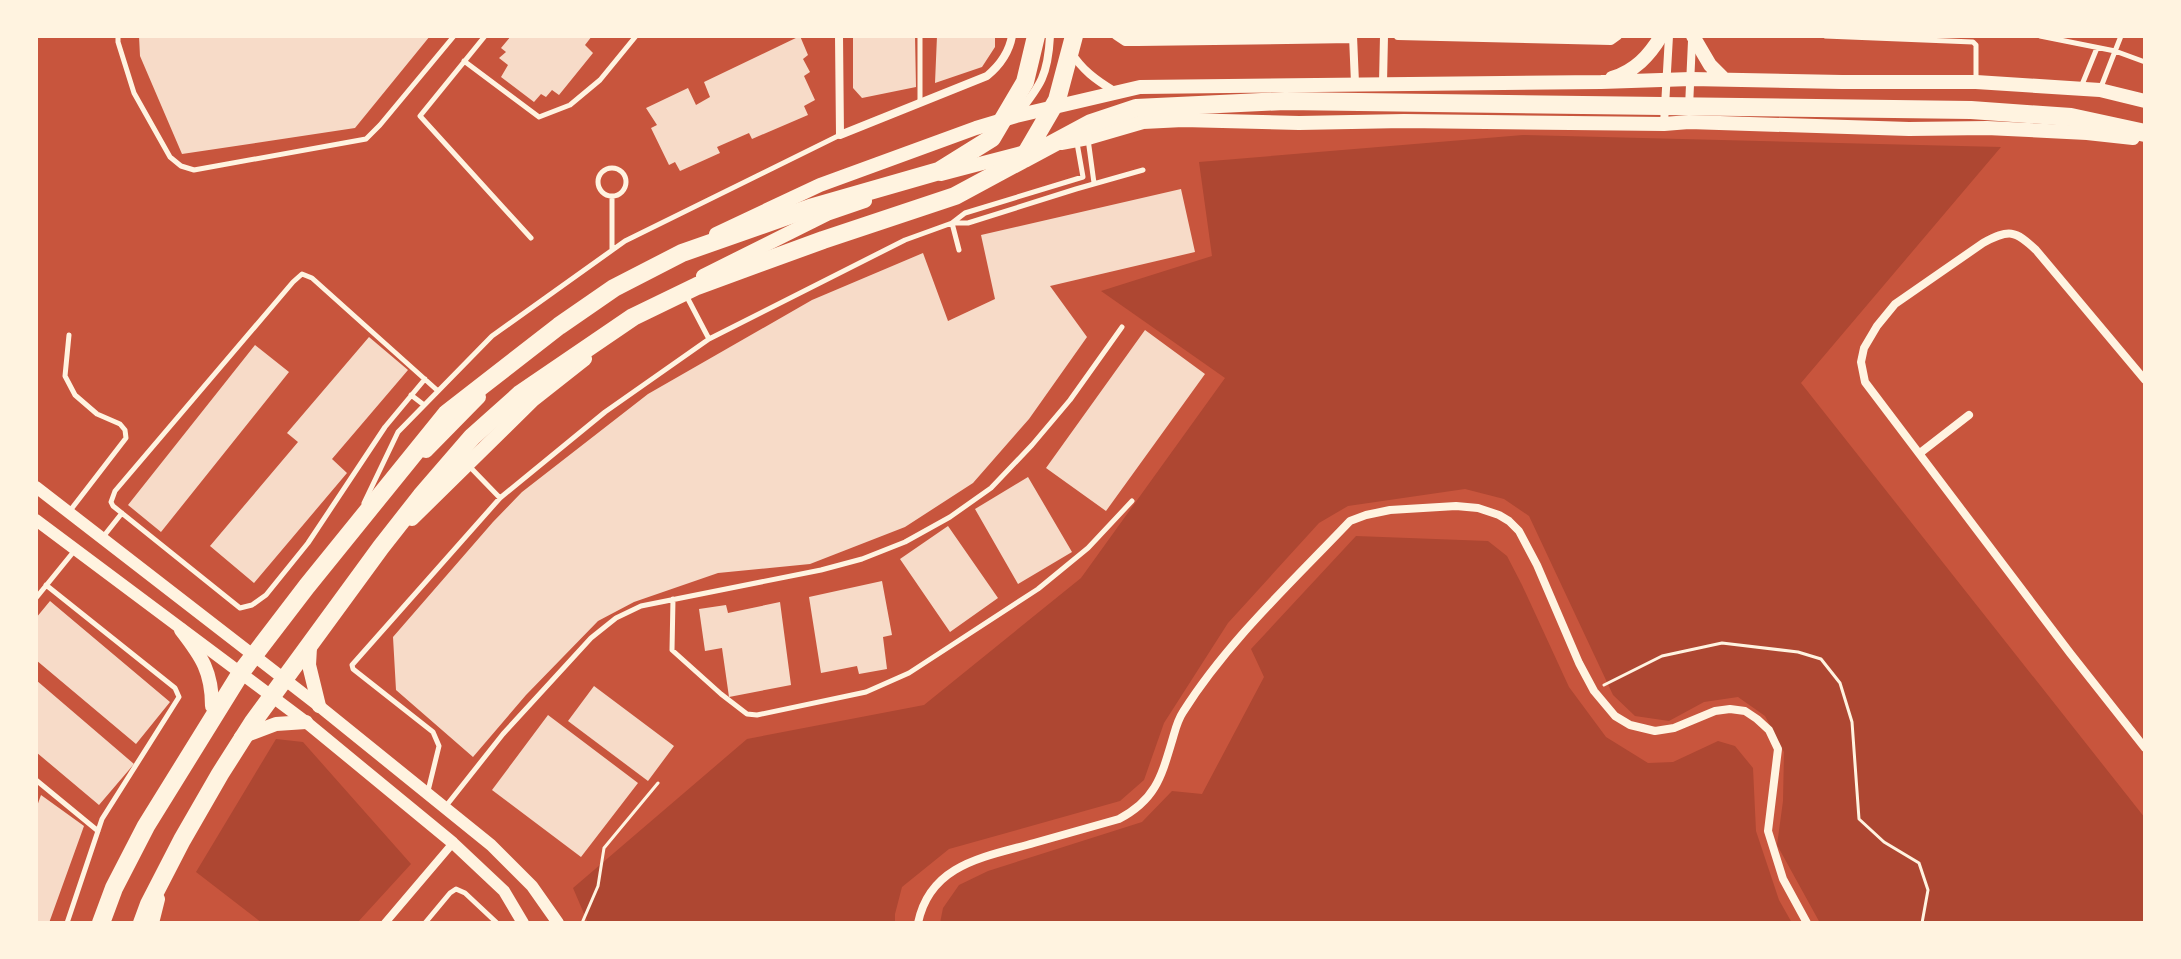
<svg xmlns="http://www.w3.org/2000/svg" width="2181" height="959" viewBox="0 0 2181 959" font-family="Karla,sans-serif">
<rect width="100%" height="100%" fill="#c8553d"/>
<path fill="#ae4732" d="M1523,135l478,12 -200,236 344,435v105h-325l-43,-78 6,-44 1,-49 -19,-36 -27,-19 -34,5 -35,19 -34,-5 -22,-21 -84,-179 -25,-17 -39,-10 -117,17 -29,17 -91,100 -64,100 -20,57 -24,21 -171,48 -47,38 -7,27v9h-307l-15,-35 174,-149 177,-34 157,-127 144,-200 -124,-87 111,-35 -13,-94z
M1356,536l132,5 19,15 15,29 47,102 37,50 42,26 25,-1 45,-21 17,5 18,22 3,63 23,69 13,23h-852l3,-15 16,-23 29,-14 154,-49 30,-31 30,3 62,-117 -13,-28z
M276,739l27,3 108,122 -54,59h-95l-66,-51z"/>
<path fill="#f7dbc8" d="M139,36h291l-75,92 -173,26 -42,-98z
M511,36h81l-7,9 8,8 -34,42 -7,-5 -6,7 -5,-3 -7,8 -33,-25 7,-12 -9,-7 7,-6 -5,-4z
M800,36l8,19 -5,4 7,13 -6,4 11,24 -11,6 4,9 -56,24 -3,-6 -32,14 3,6 -40,18 -5,-9 -6,3 -18,-37 6,-3 -11,-17 42,-20 8,17 14,-8 -6,-15z
M853,36h62l1,51 -54,11 -9,-10z
M937,36h58v11l-13,20 -47,16z
M1181,189l14,63 -145,34 37,51 -58,82 -56,64 -68,44 -95,37 -92,9 -84,29 -36,19 -72,74 -53,62 -77,-67 -3,-53 100,-115 29,-30 126,-98 164,-94 111,-47 25,68 47,-22 -14,-64z
M1145,330l60,44 -99,137 -60,-43z
M369,337l39,33 -76,89 15,14 -93,110 -44,-37 88,-104 -11,-9z
M255,345l34,27 -128,160 -33,-27z
M1028,477l44,75 -54,32 -43,-75z
M948,526l50,72 -48,34 -50,-73z
M882,581l10,54 -9,2 4,32 -28,5 -2,-8 -36,7 -12,-76z
M50,601l120,101 -34,42 -100,-84v-42z
M780,602l11,83 -62,12 -7,-49 -17,3 -6,-42 27,-4 2,8z
M36,680l98,84 -35,41 -63,-53z
M594,686l80,60 -26,35 -80,-60z
M548,715l90,68 -57,74 -89,-67z
M41,795l43,31 -35,97h-13v-114z"/>
<g fill="none" stroke-linecap="round" stroke-linejoin="round">
<path stroke="#fff3e0" stroke-width="3" d="M1604,685l58,-29 60,-13 76,9 23,7 19,24 12,39 7,97 25,23 35,21 9,27 -6,33
M582,923l16,-37 6,-38 54,-65"/>
<path stroke="#fff3e0" stroke-width="5" d="M118,36v6l16,51 36,64 11,9 13,4 172,-31 14,-14 74,-89
M485,36l-65,80 111,122
M920,36v66
M1825,36l148,6 3,3v36
M2040,36l75,15 30,11
M464,61l75,56 31,-12 30,-25 36,-44
M2081,87l16,-39
M2101,87l20,-51
M1088,139l6,44
M598 182a14 14 0 1 1 28 0a14 14 0 1 1-28 0Z
M612,197v52
M952,223l7,27
M953,223h15l108,-34 67,-19
M687,297l22,42
M425,379l-40,48 -77,116 -42,52 -14,10 -12,3 -127,-102 -2,-4 4,-11 178,-209 9,-8 10,4 126,113
M411,395l13,10
M470,467l30,31
M364,503l34,-71 94,-96 133,-95 215,-106
M69,512l57,-74 -1,-8 -5,-6 -23,-10 -22,-19 -10,-19 4,-41
M103,537l19,-24
M46,585l129,103 4,9 -77,122 -35,104
M36,598l39,-48
M673,599l-1,51 49,44 26,20 10,1 109,-23 43,-19 129,-84 50,-41 44,-47
M36,780l62,51
M428,791l11,-45 -6,-14 -80,-63 -1,-4 148,-167 105,-86 104,-73 196,-99 47,-17 13,-10 118,-36 -6,-34
M446,806l57,-72 88,-96 25,-20 25,-12 180,-36 41,-11 43,-17 45,-25 41,-29 41,-43 38,-45 52,-73
M425,923l25,-30 6,-4 9,4 32,30"/>
<path stroke="#fff3e0" stroke-width="8" d="M839,36l1,99 147,-59c12,-10 22,-23 25,-40
M1116,36l9,6h12l216,-3
M1353,36l2,47
M1398,36l213,5 7,-5
M1071,52c11,18 25,28 43,39
M1383,83l1,-47
M1689,107l3,-66
M1017,115c24,-30 31,-40 33,-79
M1664,124l5,-88
M2145,380l-109,-130c-21,-20 -27,-21 -53,-7l-88,61 -18,22 -13,22 -3,14 4,20 205,271 75,95
M1920,453l49,-38
M385,923l68,-80
M918,923c12,-59 66,-66 116,-80 28,-8 57,-16 85,-24 36,-19 42,-41 53,-78 3,-10 5,-20 11,-29 45,-71 109,-130 167,-191l16,-6 24,-5 66,-4 22,2 21,7 10,6 10,10 18,34 42,98 15,28 21,25 15,9 25,6 19,-3 41,-17 15,-2 15,2 12,8 12,11 9,19 -10,82 15,48 24,44"/>
<path stroke="#fff3e0" stroke-width="12" d="M36,487l283,219 172,139 41,41 26,37
M36,520l270,202 147,121 51,48 19,32"/>
<path stroke="#fff3e0" stroke-width="14" d="M1693,36l17,29 14,14
M1612,78c23,-7 37,-22 49,-42
M1061,143l27,-5 55,-16 40,-2 116,3 105,-2 260,3 25,-2 220,7 78,-1 100,5 46,5
M941,174l88,-23
M716,234l104,-49 156,-57 40,-12 124,-29 461,-5 90,-3 151,3h134l124,8 45,11
M703,276l124,-62 38,-13
M426,451l53,-54
M412,519l121,-119 52,-41
M181,630c21,27 31,42 31,76
M310,647l-1,18 10,41
M241,737l35,-13 30,-2
M152,923l6,-24"/>
<path stroke="#fff3e0" stroke-width="18" d="M1024,159l67,-36 45,-15 149,-7 686,9 100,7 74,16
M101,923l13,-35 32,-62 96,-155 65,-85 140,-173 112,-87 55,-38 68,-35 128,-45 129,-37 53,-33 33,-56 11,-46
M142,923l7,-19 33,-64 38,-66 33,-52 128,-175 40,-51 51,-59 48,-43 113,-77 64,-31 126,-46 132,-44 67,-36 35,-60 17,-64"/>
</g>
<rect width="2181" height="959" fill="none" stroke="#fff3e0" stroke-width="76"/>
</svg>
